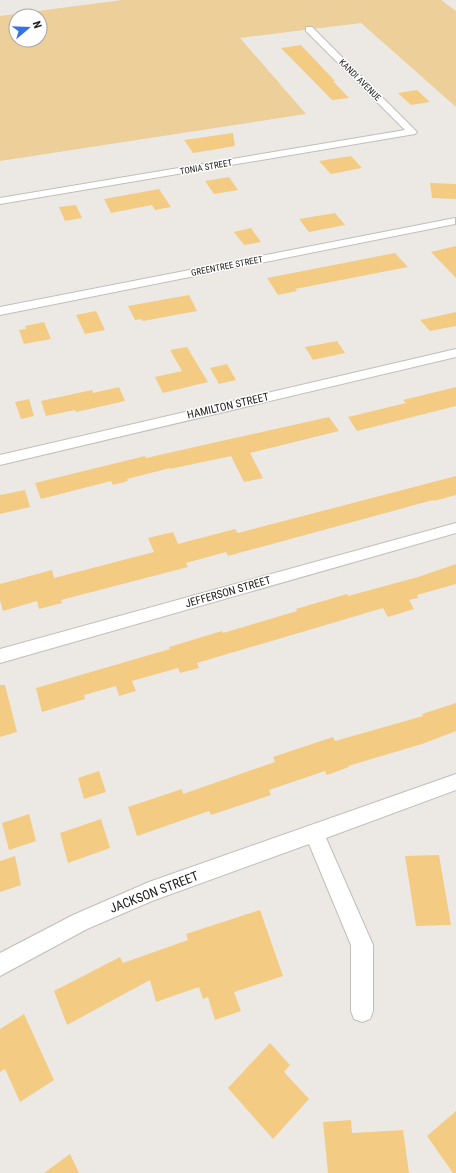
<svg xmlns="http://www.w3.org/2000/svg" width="456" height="1173" viewBox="0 0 456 1173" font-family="'Roboto Condensed',sans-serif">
<rect width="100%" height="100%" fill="#ece9e5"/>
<path fill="#edcf9a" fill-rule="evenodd" d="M122,0h319l15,11v96l-95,-84 -121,15 66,76 -306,47v-145zM16,16h24v24h-24z"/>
<path fill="#f4cb83" d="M301,45l34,36h-2l16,17 -17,2 -51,-52z
M417,90l13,12 -19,3 -13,-12z
M233,133l2,13 -42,7 -9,-13z
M351,156l11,12 -31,6 -12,-13z
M229,177l9,13 -24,4 -9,-13z
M430,183l26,1v15l-24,-1z
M159,189l12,18 -16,3 -3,-5 -41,8 -7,-14z
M76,205l6,13 -17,3 -6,-14z
M335,213l10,12 -36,7 -10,-13z
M251,228l10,14 -17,3 -10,-13z
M456,246v32l-25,-26z
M395,253l13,14 -113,22 2,2 -19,4 -11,-17z
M189,295l8,16 -54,10 -2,-2 -6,1 -7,-14z
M96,311l9,19 -20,4 -9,-19z
M456,312v14l-26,5 -10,-11z
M44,322l7,17 -27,5 -5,-14 7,-1 -1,-3z
M337,341l8,12 -32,7 -8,-13z
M187,347l21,35 -45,11 -8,-16 27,-6 -12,-21z
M227,364l9,16 -17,4 -9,-16z
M119,387l6,14 -49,11 -1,-2 -29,6 -5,-15 51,-11 1,3z
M456,387v19l-99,25 -9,-14 58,-14 -3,-3z
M29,399l5,17 -13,3 -6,-17z
M329,417l10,14 -89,22 13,25 -19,4 -13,-26 -61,13v-1l-43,11 1,2 -15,4 -2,-4 -70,18 -6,-16 110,-27 1,2z
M456,476v19l-22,6 -1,-1 -205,56 -2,-4 -40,11 2,4 -127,33 1,3 -23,6 -2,-8 -34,10 -3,-11v-16l52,-14 2,8 100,-26 -6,-14 25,-6 5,12 57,-15 3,4z
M25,490l5,17 -30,7v-19z
M456,564v20l-39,11 1,3 -9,2 5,9 -26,8 -5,-9 -186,55 2,5 -19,5 -2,-5 -46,13 4,10 -17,5 -3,-10 -32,9 1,4 -43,13 -6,-24 134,-39 -1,-2 53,-16 1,2 74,-22 -1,-2 51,-15 1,2 70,-19z
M0,685h5l12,47 -17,5z
M456,703v28l-34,13 -74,22 1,1 -22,8 -2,-4 -56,19 2,5 -60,20 -2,-4 -72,25 -9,-29 54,-18 1,5 92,-32 -2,-5 60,-20 2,4 88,-25 -1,-2z
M99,771l7,21 -22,7 -6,-21z
M29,814l7,27 -27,9 -7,-27z
M101,819l9,29 -42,15 -8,-30z
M439,855l12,70 -35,1 -11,-70z
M15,856l6,29 -21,7v-31z
M260,910l23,66 -49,16 7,19 -26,9 -7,-23 -5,2 -4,-12 -43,15 -6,-22 -83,45 -13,-34 66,-34 3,6 65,-23 -2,-6z
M24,1014l30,66 -34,22 -15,-33 -5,3v-43z
M270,1043l20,22 -6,7 25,27 -36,40 -45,-51z
M456,1111v62h-3l-26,-37z
M351,1120l1,13 51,-3 6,43h-81l-5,-51z
M70,1154l9,19h-35z"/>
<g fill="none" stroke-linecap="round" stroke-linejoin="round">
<defs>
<path id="street" d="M306,27h6l105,105 -2,2 -415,70v-6l405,-68 -99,-99z
M455,218v6l-455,91v-8z
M456,349v8l-456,108v-10z
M456,523v10l-456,130v-14z
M456,774v16l-130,48 47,107v66l-3,8 -8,3 -8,-3 -3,-8v-66l-42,-101 -157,57 -65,28 -87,47v-23l73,-38 76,-33z"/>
</defs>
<use href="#street" stroke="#c0beb9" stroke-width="2"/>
<use href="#street" fill="#fff" fill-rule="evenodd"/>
</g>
<g text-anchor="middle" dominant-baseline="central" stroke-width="3" stroke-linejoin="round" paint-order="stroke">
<g font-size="9" fill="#22211f" stroke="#fff">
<text transform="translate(360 80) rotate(45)">KANDI AVENUE</text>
<text transform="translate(206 167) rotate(-10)">TONIA STREET</text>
<text transform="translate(227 266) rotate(-11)">GREENTREE STREET</text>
</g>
<g font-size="11" fill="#22211f" stroke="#fff">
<text transform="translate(228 406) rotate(-13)">HAMILTON STREET</text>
<text transform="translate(228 592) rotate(-16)">JEFFERSON STREET</text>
</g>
<g font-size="13" fill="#22211f" stroke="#fff">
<text transform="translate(154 892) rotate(-21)">JACKSON STREET</text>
</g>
</g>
<g transform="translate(28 28) rotate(71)"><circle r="19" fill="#ffffff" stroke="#a7a6a5"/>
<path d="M0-3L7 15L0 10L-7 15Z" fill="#3573e1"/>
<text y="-6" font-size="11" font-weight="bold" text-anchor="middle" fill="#22211f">N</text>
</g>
</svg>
